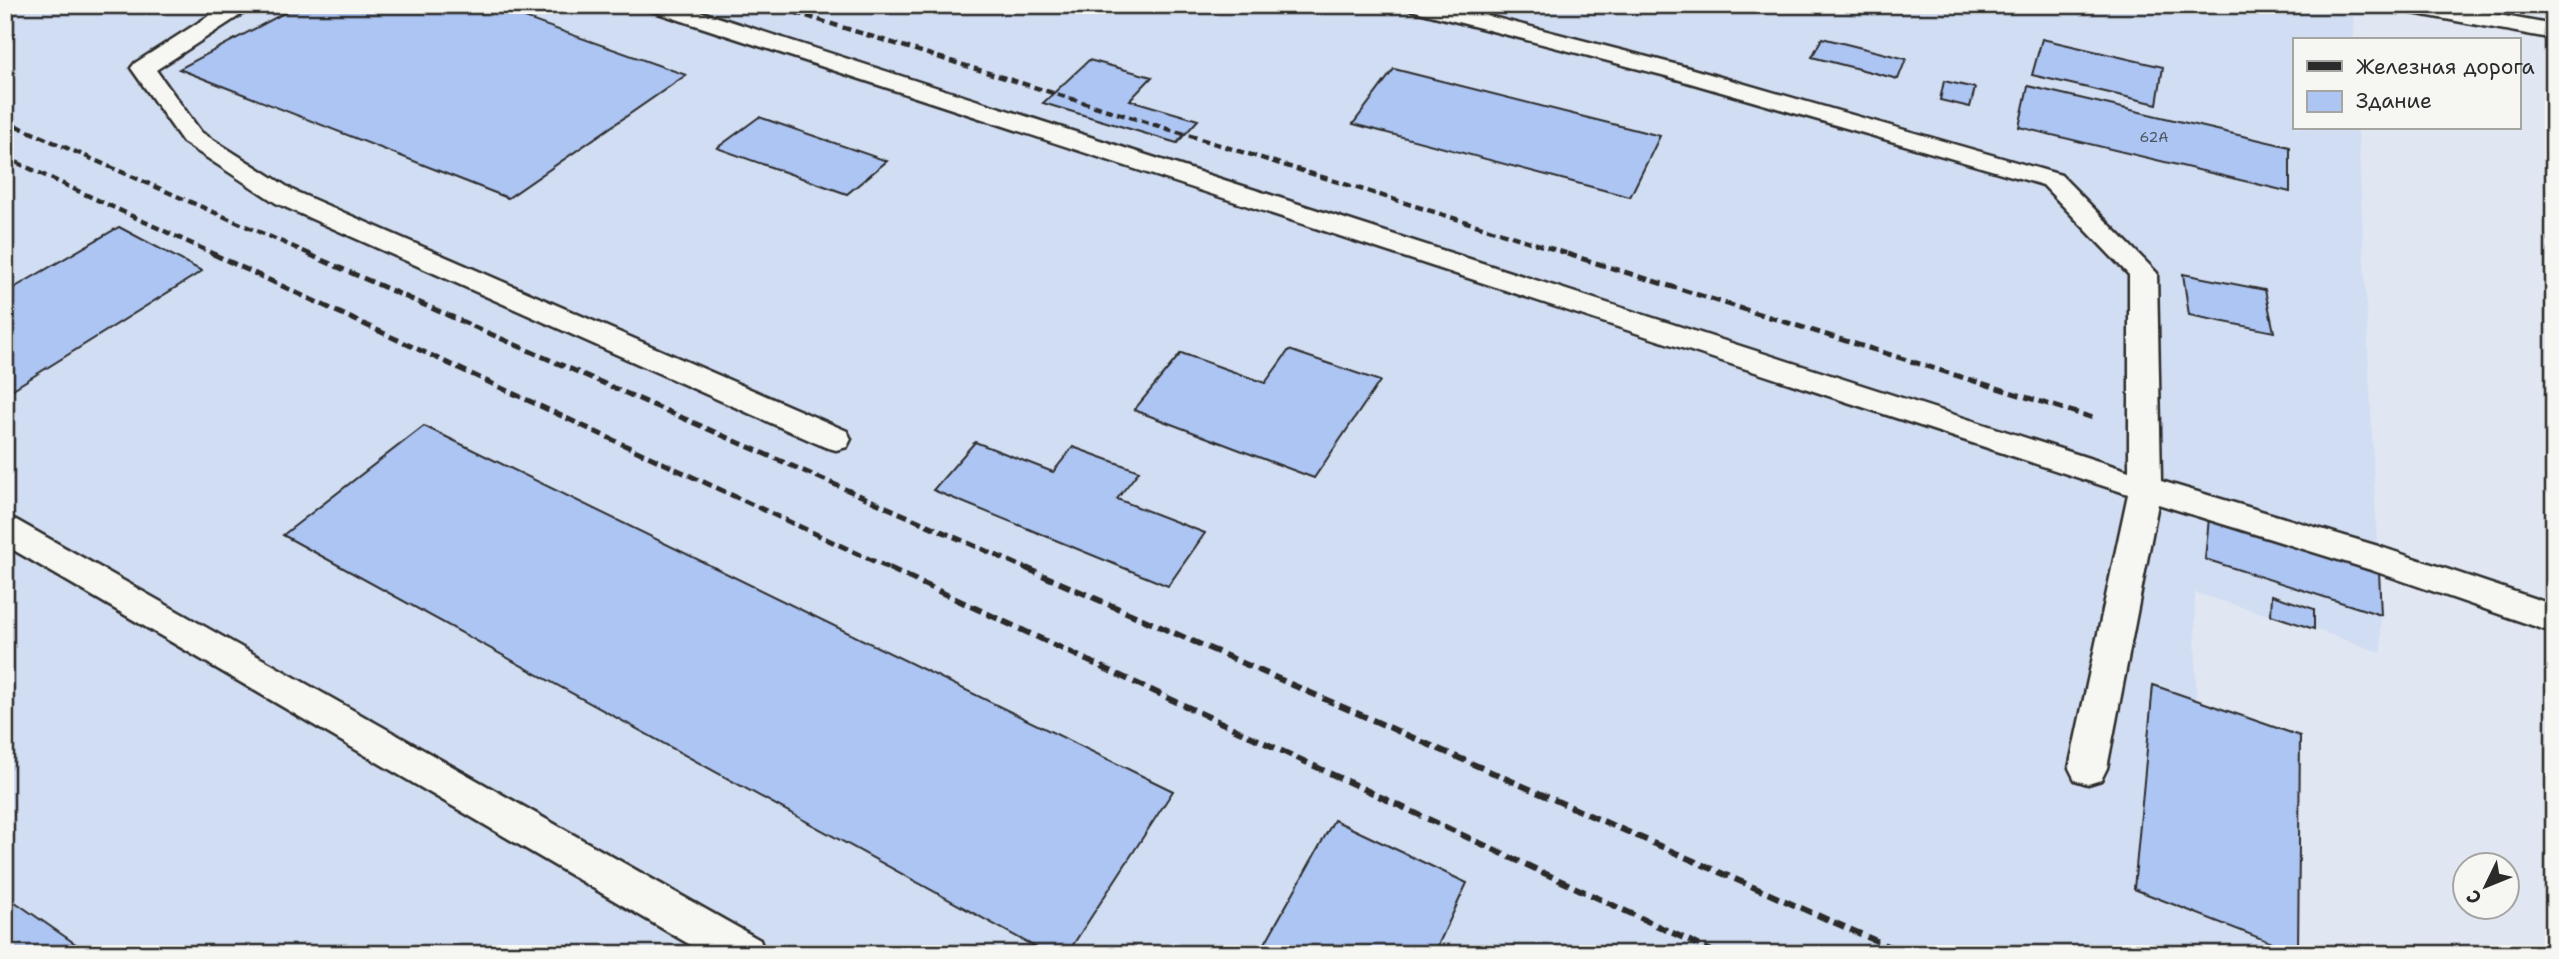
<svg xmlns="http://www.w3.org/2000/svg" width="2559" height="959" viewBox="0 0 2559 959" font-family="'Shantell Sans',sans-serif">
<rect width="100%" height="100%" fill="#e0e7f2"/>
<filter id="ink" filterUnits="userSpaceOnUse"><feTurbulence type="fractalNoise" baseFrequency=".0143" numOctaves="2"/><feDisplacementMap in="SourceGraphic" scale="14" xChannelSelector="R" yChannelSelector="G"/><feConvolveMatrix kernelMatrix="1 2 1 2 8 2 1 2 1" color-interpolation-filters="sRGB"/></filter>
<g filter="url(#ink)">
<path fill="#d1ddf2" d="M5,5h2348l1,35h-59v88h63l24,525 -68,-24 -119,-36 1,107 104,36 -2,216 3,2h-2296z"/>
<path fill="#adc5f3" stroke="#2b2b2b" stroke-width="2" d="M299,5h189l198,70 -178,123 -329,-129z
M1822,38l84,21 -8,20 -86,-22z
M2042,39l121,28 -6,37 -125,-29z
M1089,60l63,17 -22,23 68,20 -21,23 -134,-40z
M1394,69l266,67 -30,61 -277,-73z
M1944,81l31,7 -5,19 -30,-7z
M2028,86l262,61v45l-271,-65z
M759,117l128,44 -40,33 -130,-46z
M119,227l83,44 -197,123v-101z
M2183,274l82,16 9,42 -85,-17z
M1289,350l91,31 -66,97 -180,-68 47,-57 84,30z
M424,426l749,365 -106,163h-19l-765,-419z
M975,442l78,30 20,-25 66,24 -22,28 88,34 -37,53 -235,-96z
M2209,518l170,53 2,44 -176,-56z
M2272,595l42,14v20l-43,-14z
M2153,685l147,51 -2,217 -164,-64z
M1334,820l133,63 -33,71h-175z
M5,895l85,59h-85z"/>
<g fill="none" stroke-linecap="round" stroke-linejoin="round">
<defs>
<path id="service" d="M226,5h30l-100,65 45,62 93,59 553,240 4,8 -4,8 -11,3 -11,-3 -549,-244 -93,-61 -52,-74 4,-5z
M646,5h34l1449,466v-196l-86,-90 -377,-109 -255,-66 -3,-5h38l236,61 379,109 96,98 4,208 217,65 176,59v28l-183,-63 -213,-66 -51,264 -6,12 -13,4 -13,-4 -6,-12 59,-274 -1479,-484z
M2396,5h48l110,20v14l-147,-27 -8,-2z
M5,517l11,3 744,420 5,14h-59l-701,-409z"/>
</defs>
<use href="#service" stroke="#2b2b2b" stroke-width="5"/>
<use href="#service" fill="#f6f6f2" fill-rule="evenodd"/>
<path stroke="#2b2b2b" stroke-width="4.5" stroke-dasharray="8 4.5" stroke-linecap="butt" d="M771,5l801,250
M5,121l307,134
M5,157l211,98"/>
<path stroke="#2b2b2b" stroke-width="5" stroke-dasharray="10 5" stroke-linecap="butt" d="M213,254l680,316
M308,254l722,316
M1567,254l526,164"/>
<path stroke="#2b2b2b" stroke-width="6" stroke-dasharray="12 6" stroke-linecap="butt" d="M889,568l829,386
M1026,568l880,386"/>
</g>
</g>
<g text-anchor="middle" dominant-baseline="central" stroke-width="5" stroke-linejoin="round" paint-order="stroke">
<g font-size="14" fill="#4c525d">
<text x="2154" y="137">62А</text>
</g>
</g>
<rect width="2559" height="959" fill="none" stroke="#f6f6f2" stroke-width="28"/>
<rect x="14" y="14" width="2531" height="931" fill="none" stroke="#2b2b2b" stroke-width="2.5" filter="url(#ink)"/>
<rect x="2293" y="38" width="228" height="91" fill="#f6f6f2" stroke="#a5a5a2" stroke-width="2"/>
<rect x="2307" y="61" width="35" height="10" fill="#2b2b2b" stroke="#a5a5a2" stroke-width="2"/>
<text x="2356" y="74" font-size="21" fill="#2b2b2b">Железная дорога</text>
<rect x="2307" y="91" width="35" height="21" fill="#adc5f3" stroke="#a5a5a2" stroke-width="2"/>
<text x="2356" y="108" font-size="21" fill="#2b2b2b">Здание</text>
<g transform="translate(2486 886) rotate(227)"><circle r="33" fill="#f6f6f2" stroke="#a5a5a2" stroke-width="2"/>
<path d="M0-5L12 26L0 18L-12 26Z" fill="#2b2b2b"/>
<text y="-10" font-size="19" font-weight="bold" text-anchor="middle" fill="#2b2b2b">С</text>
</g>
</svg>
